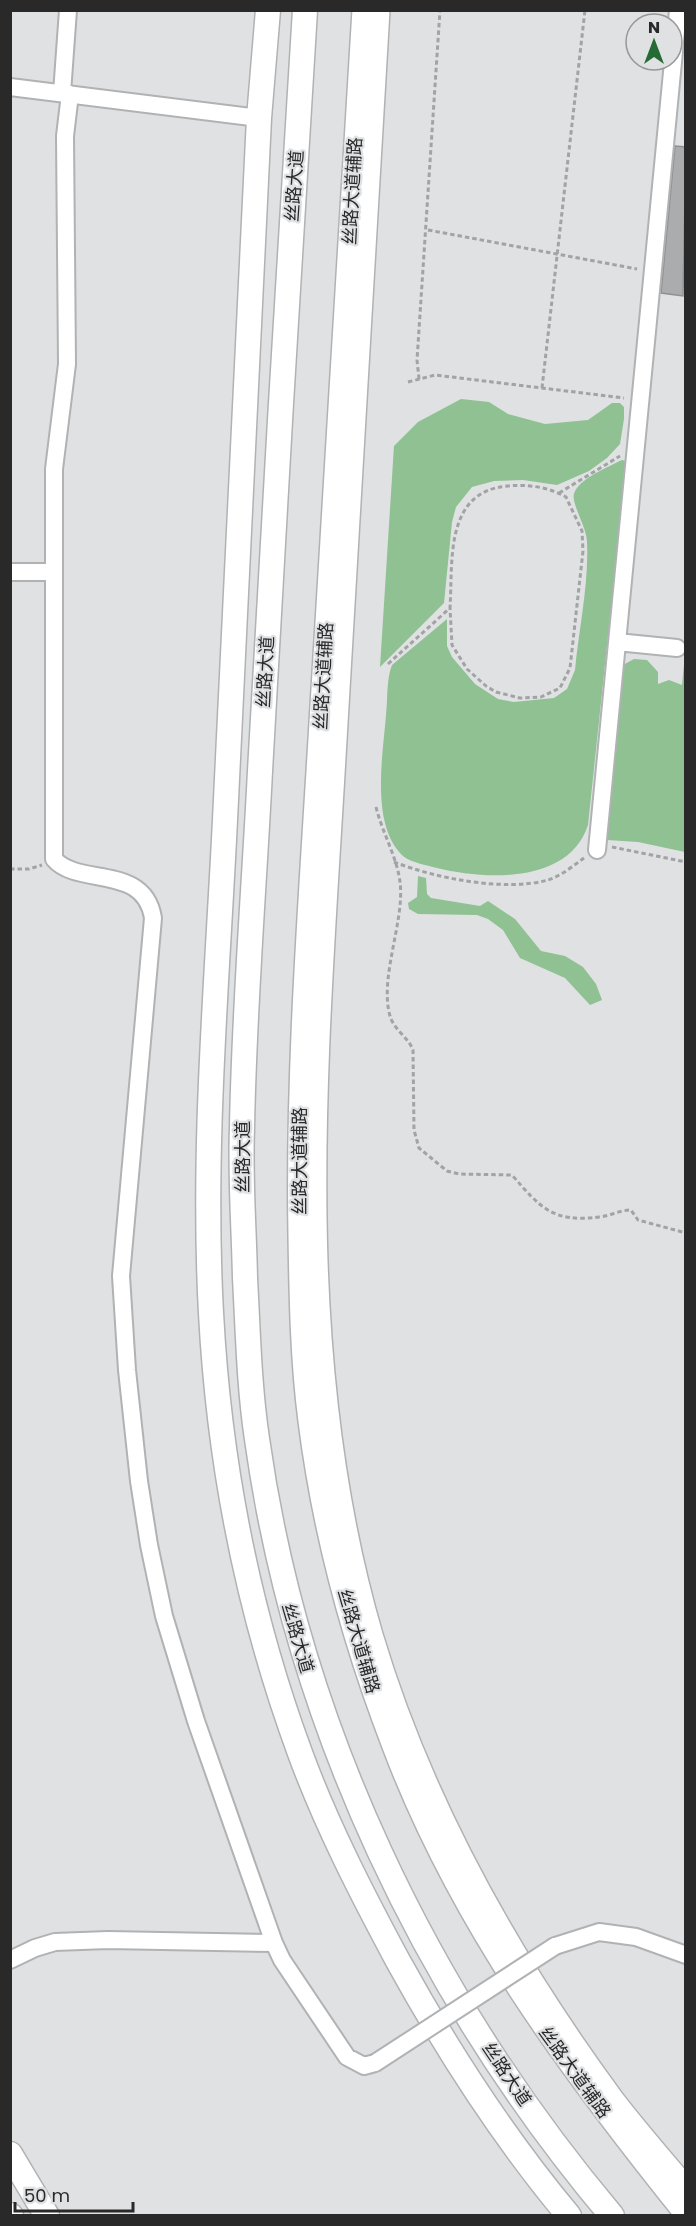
<svg xmlns="http://www.w3.org/2000/svg" width="696" height="2226" viewBox="0 0 696 2226" font-family="Poppins,'Noto Sans SC',sans-serif">
<rect width="100%" height="100%" fill="#dfe1e3"/>
<path fill="#8fc192" d="M461,399l28,3 19,12 37,10 43,-4 24,-17h8l4,4v12l-4,25 -13,14 -18,13 -32,14 -34,-5 -29,1 -22,6 -16,20 -4,15 -8,81 -64,64 14,-221 24,-24z
M622,460l4,1v5l-38,359c-19,59 -102,55 -151,43 -11,-3 -25,-5 -34,-12 -33,-31 -20,-101 -17,-141 2,-16 0,-35 6,-50l55,-46v27l5,11 23,27 23,15 16,3 40,-4 13,-9 8,-19c4,-42 14,-86 12,-128 0,-14 -16,-39 -13,-48 4,-15 34,-27 48,-34z
M685,654v198l-47,-10 -31,-2 -3,-4 19,-171 11,-6 13,1 11,12v12l11,-4 13,5z
M418,876l8,2 1,16 4,4 49,8 8,-5 27,18 26,32 24,5 18,11 13,17 6,16 -12,5 -25,-27 -45,-20 -17,-28 -15,-11 -11,-4 -59,-1 -9,-5 -1,-6 9,-6z"/>
<path fill="#aaacae" stroke="#8f9193" stroke-width="1.5" d="M675,146l11,1 -3,149 -22,-3z"/>
<g fill="none" stroke-linecap="round" stroke-linejoin="round">
<defs>
<path id="minor" d="M10,87l249,31
M62,93l6,-83
M70,94l-5,42 2,228 -13,105v390c24,28 90,4 99,59l-32,358 6,94 12,111 10,64 15,71 32,105 78,222 8,17 65,97 17,9 11,-3
M10,572h42
M617,642l60,6
M597,850l81,-840
M555,1946l44,-14 37,5 50,18
M10,1960l25,-12 20,-6 53,-2 166,3"/>
<path id="major" d="M363,10c-15,243 -30,486 -44,729 -10,166 -23,331 -20,497 1,62 2,124 10,185 14,111 44,221 84,325 67,177 175,322 293,469
M379,10c-15,255 -30,509 -45,764 -17,287 -44,581 38,861 50,168 138,324 241,464 23,30 48,59 73,88"/>
<path id="highway" d="M268,10l-9,108c-12,234 -23,468 -34,702 -8,164 -23,328 -14,493 8,150 37,299 89,440 26,71 62,141 98,208 49,89 105,176 171,255
M305,10c-16,254 -31,507 -45,761 -6,119 -16,238 -18,357 -2,50 2,100 3,150 3,54 4,108 12,161 40,286 169,556 355,777
M10,2154l37,62
M10,2215l1,1"/>
</defs>
<use href="#minor" stroke="#b0b2b4" stroke-width="20"/>
<use href="#major" stroke="#b0b2b4" stroke-width="24"/>
<use href="#highway" stroke="#b0b2b4" stroke-width="27"/>
<path stroke="#a2a3a5" stroke-width="3" stroke-dasharray="4.5 3" stroke-linecap="butt" d="M428,230l209,39
M419,379l-2,-19 23,-350
M408,382l27,-7 189,23
M542,388l43,-378
M559,493l61,-37
M388,664l62,-56c3,-47 -6,-117 58,-122 19,-2 41,1 58,11l16,34 1,20 -13,117 -10,20 -19,9 -21,1 -24,-6 -10,-6 -19,-17 -15,-24 -2,-37
M376,807c6,25 21,50 24,75 5,39 -21,95 -10,134 4,14 18,21 23,34l1,80 5,18 28,23 12,3 53,1c28,32 40,48 87,42 11,-1 21,-7 32,-7l7,10 48,13
M612,847l74,15
M394,862c41,16 110,30 154,18 13,-4 25,-14 36,-22
M10,869h19l13,-4"/>
<use href="#minor" stroke="#fff" stroke-width="16"/>
<use href="#major" stroke="#fff" stroke-width="21"/>
<use href="#highway" stroke="#fff" stroke-width="24"/>
<defs>
<path id="minor-bridge" d="M375,2063l180,-117"/>
</defs>
<use href="#minor-bridge" stroke="#b0b2b4" stroke-width="20" stroke-linecap="butt"/>
<use href="#minor-bridge" stroke="#fff" stroke-width="16"/>
</g>
<g text-anchor="middle" dominant-baseline="central" stroke-width="4.5" stroke-linejoin="round" paint-order="stroke">
<g font-size="18" fill="#29292a" stroke="#dfe1e3">
<text transform="translate(294 186) rotate(-86)">丝路大道</text>
<text transform="translate(352 191) rotate(-87)">丝路大道辅路</text>
<text transform="translate(265 672) rotate(-87)">丝路大道</text>
<text transform="translate(323 676) rotate(-87)">丝路大道辅路</text>
<text transform="translate(242 1157) rotate(-90)">丝路大道</text>
<text transform="translate(299 1161) rotate(-90)">丝路大道辅路</text>
<text transform="translate(298 1638) rotate(74)">丝路大道</text>
<text transform="translate(359 1641) rotate(74)">丝路大道辅路</text>
<text transform="translate(575 2072) rotate(54)">丝路大道辅路</text>
<text transform="translate(507 2074) rotate(56)">丝路大道</text>
</g>
</g>
<rect width="696" height="2226" fill="none" stroke="#29292a" stroke-width="24"/>
<g transform="translate(654 42)"><circle r="28" fill="#dfe1e3" stroke="#969799" stroke-width="1.5"/>
<path d="M0-4.5L10 22L0 15L-10 22Z" fill="#266a35"/>
<text y="-9" font-size="16" font-weight="bold" text-anchor="middle" fill="#29292a">N</text>
</g>
<path d="M15 2202v9h118v-9" fill="none" stroke="#29292a" stroke-width="3"/>
<text x="24" y="2202" font-size="18" fill="#29292a" stroke="#dfe1e3" stroke-width="4.5" paint-order="stroke">50 m</text>
</svg>
